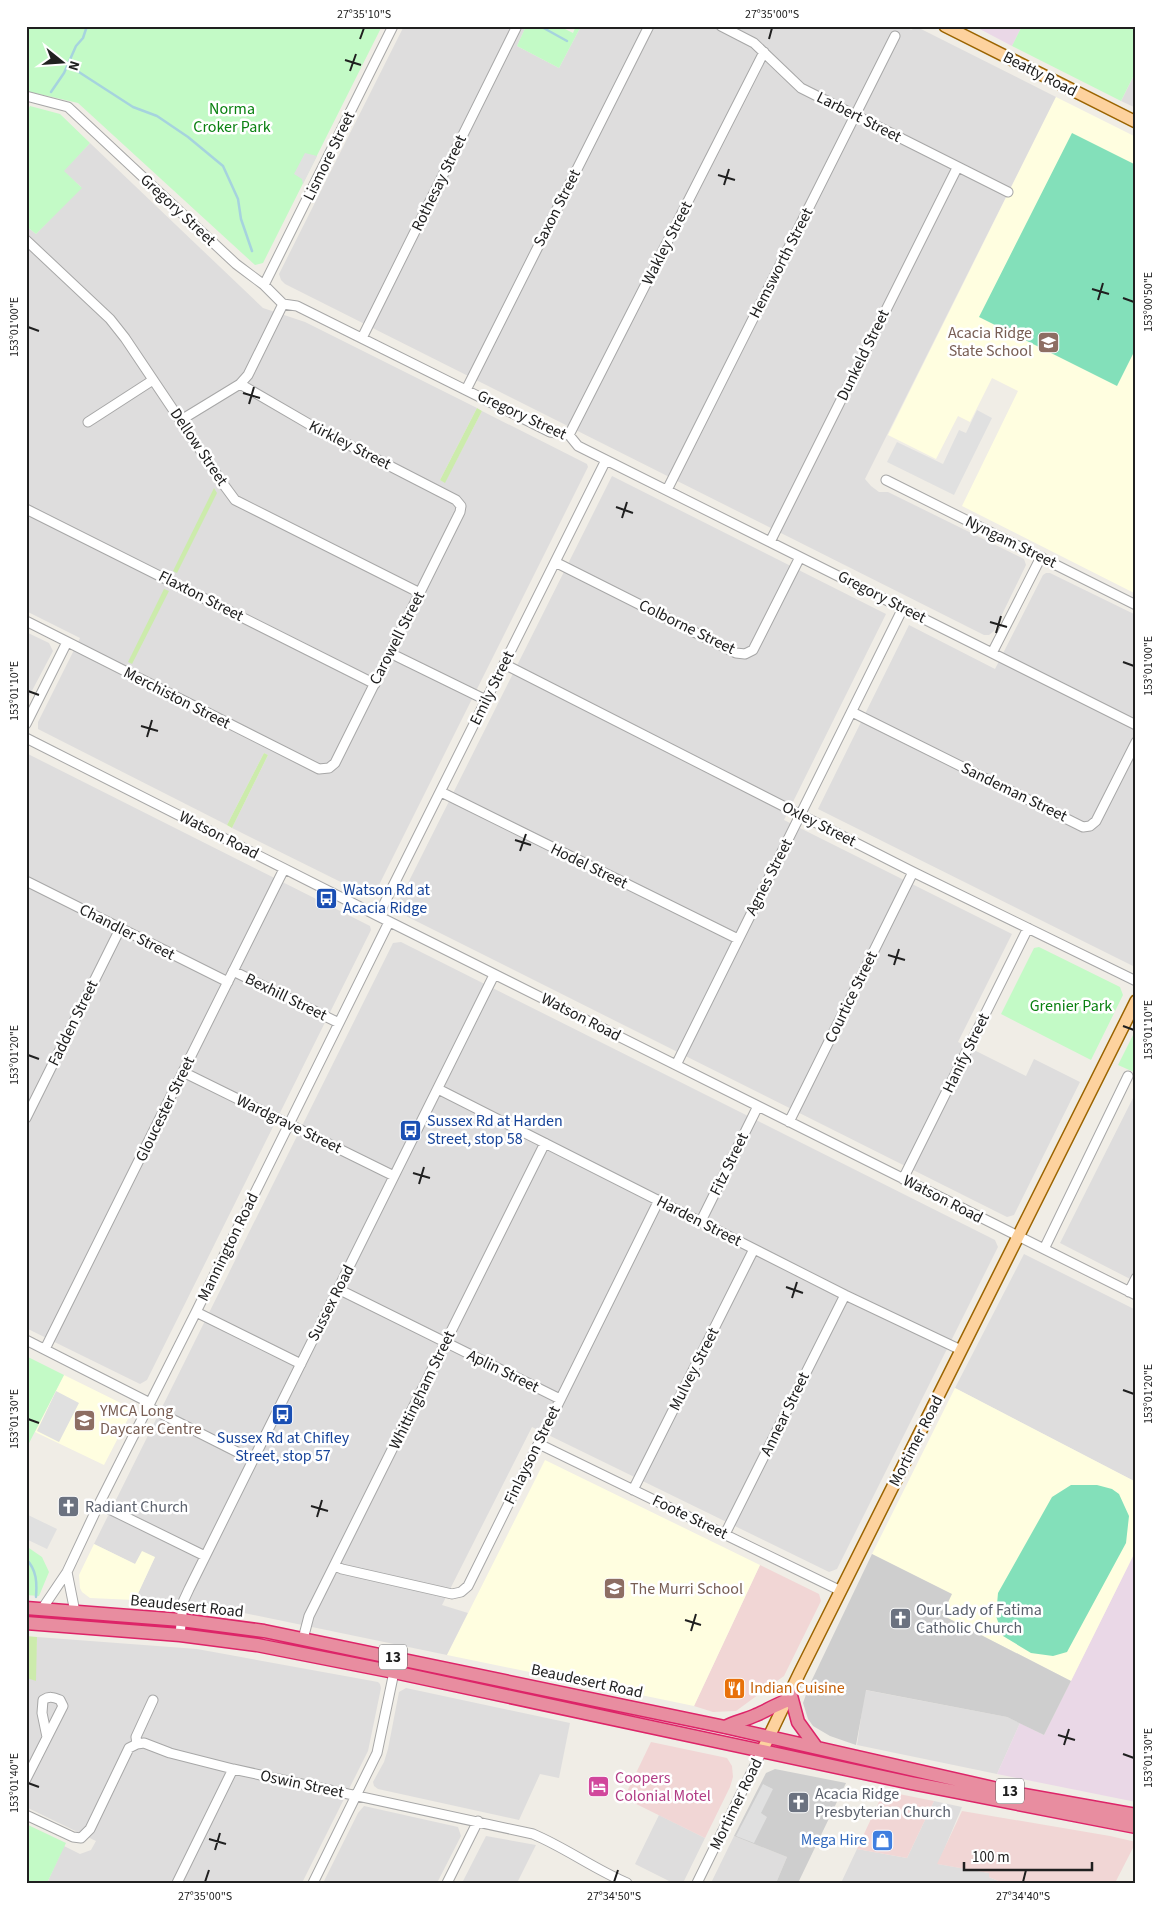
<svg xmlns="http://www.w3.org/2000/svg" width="1162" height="1909" viewBox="0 0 1162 1909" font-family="'Source Sans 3',sans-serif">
<rect width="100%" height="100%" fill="#f0ede6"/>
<path fill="#dedddd" d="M404,26h122l-9,20 42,22 22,-42h323l7,4 6,-3 139,70 -191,382 6,7 8,6h9l136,67 2,6 -32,66 -5,4h-5l-699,-351 -4,-4 -2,-6z
M1136,71v37l-15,-7z
M90,143l173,165 42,14 172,86 -37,72 5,2 37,-71 105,53 1,3 -214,428 -5,1 -137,-68 36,-73 -4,-2 -37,72 -189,-96v-7l42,-84 -54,-27v-385l10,8 45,-47 -18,-16z
M612,476l274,138 -102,206 228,114 -54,108 68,34 8,-17 46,23 -66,133 -7,2 -607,-304 -3,-8z
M1046,573h4l86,42v350l-3,1 -315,-157 91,-184 86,44 48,-94z
M26,632l23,11 4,8 -27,51z
M26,753l344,173 1,4 -224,450 -7,4 -114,-56z
M401,942l594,298 3,7 -161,322 -8,3 -297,-145 -90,178 26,8 -21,42 -227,-47 -85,-8 20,-43 -20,7 -41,-20 299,-601z
M1136,1092v190l-76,-39z
M1024,1254l112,56v172l-181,-94z
M37,1637l160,12 181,33 2,2 1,4 -13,63 -66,132h-255l17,-37 16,8 11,-4 5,-9 -70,-34v-166l3,2 -2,35 9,-24z
M406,1688l164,35 -11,55 -19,-4 -21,46 -141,-31 -4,-3 -1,-4 11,-20 4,-13 11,-57z
M865,1690l142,27 13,6 -23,51 -140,-29z
M934,1801l28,6 -24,57 51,9v4l14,6h-162l16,-34 50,9z
M364,1806l94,21 3,9 -24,47h-114l35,-70z
M659,1815l46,23 -22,45h-10l-38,-19z
M486,1836l50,9 -19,38h-55z
M734,1836l53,21 -11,26h-65z"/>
<path fill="#f1d6d5" d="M760,1565l59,29 2,7 -37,75 -48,35 -23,1 -19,-6z
M651,1742l76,16 5,8 1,11 -3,10 -25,51 -81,-40z
M884,1791l50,10 -27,57 -50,-9z
M962,1811l148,25 26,6 -21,41h-112l-14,-6v-4l-52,-9z"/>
<path fill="#ead8e7" d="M974,26h48l-10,20z
M1136,1550v252l-139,-28 23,-51 24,12z"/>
<path fill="#fffee0" d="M1056,97l80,40v457l-174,-88 56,-115 -26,-13 -22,44 -12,-6 -22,43 -48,-24z
M64,1375l69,34 -29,56 -69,-33z
M955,1388l181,94v68l-65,131 -129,-66 9,-21 -79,-40z
M545,1460l215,105 -66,141 -247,-51z
M94,1544l41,20 7,-13 13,6 -20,43 -45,-2 -8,-6 -2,-4 -1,-13z"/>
<path fill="#cecece" d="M872,1554l80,40 -10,21 129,66 -27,54 -37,-18 -141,-27 -10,55 -26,-9 -17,-10 -5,-7 -5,-16 6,-17z
M775,1769l71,14 -48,100h-22l11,-26 -53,-21 32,-63z"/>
<path fill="#ccebac" d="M477,408l5,3 -37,72 -5,-3z
M214,488l3,5 -40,80 -4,-2z
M164,589l5,2 -37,73 -4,-2z
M264,753l4,2 -36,73 -5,-3z
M26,1636l11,1 -1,44 -9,-3 2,-35 -3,-2z"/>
<path fill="#c3fac6" d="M26,26h356l-119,237 -8,2 -177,-162 -52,-12z
M526,26h33l14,7 3,-7h5l-22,42 -42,-22z
M1022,26h114v45l-15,30 -109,-55z
M30,106l30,8 30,29 -26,28 18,17 -46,46 -10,-8v-113z
M1039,947l81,40 3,8 -32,65 -90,-46 33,-66z
M1136,1029v44l-18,-8z
M26,1356l38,19 -38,74z
M26,1546l16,11 7,15 -10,24 -13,-1z
M26,1824l40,19 -19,40h-21z"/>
<path fill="#83e0ba" d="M1072,133l64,32v183l-19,38 -138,-69z
M1071,1485h26l15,4 7,5 10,22 -3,27 -59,109 -14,4 -22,-3 -28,-17 -7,-20 2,-23 54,-96z"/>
<path fill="#e0e0e0" d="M305,153l12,3 -14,28 -1,-5 -8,-5z
M977,410l15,8 -38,77 -67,-33 10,-20 46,22 16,-34 7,3z
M56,1391l23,12 -20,39 -22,-11z
M26,1514l31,15 -10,20 -21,-10z
M763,1784l10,5 -12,24 6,4 -13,26 -18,-7z"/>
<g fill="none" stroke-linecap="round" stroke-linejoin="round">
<path stroke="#a6d3de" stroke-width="2.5" d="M540,26l27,15
M68,65l65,42 24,9 31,21 35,29 15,33 3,20 11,32
M51,92l13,-19 12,-27 7,-8 4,-12
M26,1559c11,11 11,24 10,38"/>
<defs>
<path id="minor" d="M721,26l33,17 47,45 207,104
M26,96l42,11 168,157 28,21 19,19 14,2 253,126 19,3 9,11 558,279
M26,240l84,79 15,19 96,143 14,19 185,93
M264,285l129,-259
M362,338l154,-310
M466,390l183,-364
M181,420l59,-36 8,-9 35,-71
M88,422l65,-42
M569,435l195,-383
M886,480l250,125
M667,490l228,-454
M26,509l349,175
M770,542l187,-374
M555,562l181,91 9,1 8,-4 47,-93
M26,621l293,148 10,-1 6,-5 125,-251 1,-6 -5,-6 -142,-73 -74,-43
M390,653l96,47
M992,653l49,-96
M504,664l409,208 223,109
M852,712l231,115 7,-1 6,-5 40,-79
M26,724l41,-82
M26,738l352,178 758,379
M441,792l297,147
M26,881l202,101
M378,916l228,-456
M233,971l106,52
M676,1065l227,-457
M183,1072l211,104
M438,1089l407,206 116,55
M26,1118l94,-189
M789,1122l124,-250
M903,1179l125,-251
M701,1221l57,-115
M1044,1249l84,-173
M338,1289l222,110
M1129,1292l7,-14
M196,1312l105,52
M26,1340l124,63
M45,1349l239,-480
M148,1407l105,53
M539,1444l302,147
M633,1490l121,-241
M99,1504l106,52
M725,1534l120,-239
M335,1566l7,3 110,25 9,-2 7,-6 191,-386
M67,1572l8,40
M42,1609l25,-37 32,-68 97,-192 193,-390
M180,1635l3,-33 6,-13 305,-614
M303,1639l6,-23 236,-473
M137,1744l-1,-7 17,-37
M26,1779l37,-73 -3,-6c-7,-3 -11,-4 -17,0l-1,13 5,24
M26,1815l47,22 8,1 9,-9 39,-81 8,-4 7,-1 26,10 63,16 300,65c33,14 61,35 94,49
M177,1883l56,-114
M313,1883l64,-130 17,-81
M447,1883l31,-62
M697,1883l65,-132"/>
<path id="major" d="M945,26l191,96
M762,1751l38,-79 336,-671"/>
<path id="highway" d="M26,1608l155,12 83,11 461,96 299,68 112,20
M26,1623l154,12 77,10 137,27 517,111 225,44
M790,1692l8,30 18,25
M725,1727c10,-5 20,-7 31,-12 10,-4 19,-10 30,-14"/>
</defs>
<use href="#minor" stroke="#a7a7a7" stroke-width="11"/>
<use href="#major" stroke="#9b6400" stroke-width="14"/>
<use href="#highway" stroke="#dd2468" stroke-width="15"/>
<use href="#minor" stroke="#fff" stroke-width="9"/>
<use href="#major" stroke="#fdd29e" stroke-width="11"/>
<use href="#highway" stroke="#e88da0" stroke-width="12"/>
</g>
<path fill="none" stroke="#202020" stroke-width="2" d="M360,39l4,-11M769,39l3,-11M345,60l16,5M350,71l6,-17M718,175l17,5M724,185l5,-16M1092,289l17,5M1123,298l11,4M1098,300l5,-17M28,327l11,4M243,393l17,5M249,404l5,-17M616,507l17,6M622,518l5,-16M990,622l17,5M996,633l5,-17M1123,662l11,4M28,691l11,4M141,726l17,5M147,737l5,-17M515,840l16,5M520,851l6,-17M888,955l17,5M894,965l5,-16M1123,1026l11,4M28,1055l11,4M413,1173l17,5M419,1184l5,-17M786,1287l17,6M792,1298l5,-16M1123,1390l11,4M28,1419l11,4M311,1506l17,5M317,1517l5,-17M685,1620l16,5M691,1631l5,-17M1058,1735l17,5M1064,1745l5,-16M1123,1754l11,4M28,1783l11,4M209,1839l17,5M215,1850l5,-17M205,1882l4,-12M614,1882l4,-12M1023,1882l3,-12"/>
<defs>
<symbol id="school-square" viewBox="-11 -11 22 22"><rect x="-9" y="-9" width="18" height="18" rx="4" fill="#8d6e63" stroke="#fff"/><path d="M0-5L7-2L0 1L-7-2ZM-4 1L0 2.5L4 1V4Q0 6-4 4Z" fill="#fff"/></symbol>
<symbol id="bus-square" viewBox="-11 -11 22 22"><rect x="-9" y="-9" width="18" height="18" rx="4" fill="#1a4fb4" stroke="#fff"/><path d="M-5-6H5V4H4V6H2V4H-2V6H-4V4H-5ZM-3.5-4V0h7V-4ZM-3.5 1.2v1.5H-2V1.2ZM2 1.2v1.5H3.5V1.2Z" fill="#fff"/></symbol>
<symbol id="church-square" viewBox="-11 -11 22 22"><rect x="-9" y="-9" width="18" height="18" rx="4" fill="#6b7280" stroke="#fff"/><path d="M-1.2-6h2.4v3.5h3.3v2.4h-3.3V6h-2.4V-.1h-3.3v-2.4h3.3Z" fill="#fff"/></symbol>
<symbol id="restaurant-square" viewBox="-11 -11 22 22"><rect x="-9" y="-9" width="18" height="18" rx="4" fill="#e8710a" stroke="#fff"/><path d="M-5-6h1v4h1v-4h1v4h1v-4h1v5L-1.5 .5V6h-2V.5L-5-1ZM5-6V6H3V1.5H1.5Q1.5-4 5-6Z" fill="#fff"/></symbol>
<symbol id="hotel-square" viewBox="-11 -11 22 22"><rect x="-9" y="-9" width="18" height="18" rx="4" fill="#d1479c" stroke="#fff"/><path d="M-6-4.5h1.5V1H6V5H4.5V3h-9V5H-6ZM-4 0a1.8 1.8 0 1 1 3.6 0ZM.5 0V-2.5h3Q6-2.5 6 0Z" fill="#fff"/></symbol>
<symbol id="shop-square" viewBox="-11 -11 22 22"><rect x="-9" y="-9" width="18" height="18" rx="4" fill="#3f7fe0" stroke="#fff"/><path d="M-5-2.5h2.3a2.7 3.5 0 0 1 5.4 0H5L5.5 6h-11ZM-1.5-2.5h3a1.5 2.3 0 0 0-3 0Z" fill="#fff"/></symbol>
</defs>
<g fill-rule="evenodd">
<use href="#school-square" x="1036" y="330" width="25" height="25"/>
<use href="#bus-square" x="314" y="886" width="25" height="25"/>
<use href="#bus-square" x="398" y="1118" width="25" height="25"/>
<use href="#bus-square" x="270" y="1402" width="25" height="25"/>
<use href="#school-square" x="72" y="1408" width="25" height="25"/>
<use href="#church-square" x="56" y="1494" width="25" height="25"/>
<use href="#school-square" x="602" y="1576" width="25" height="25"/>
<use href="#church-square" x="888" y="1606" width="25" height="25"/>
<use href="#restaurant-square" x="722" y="1676" width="25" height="25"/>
<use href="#hotel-square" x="586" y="1774" width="25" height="25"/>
<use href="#church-square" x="786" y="1790" width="25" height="25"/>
<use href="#shop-square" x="870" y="1828" width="25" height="25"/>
</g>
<g text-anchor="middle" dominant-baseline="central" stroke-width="5" stroke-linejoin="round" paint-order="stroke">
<g fill="#fff" stroke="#636363" stroke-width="1">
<rect x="379" y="1644.5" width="28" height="25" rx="4"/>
<rect x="996" y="1778.5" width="28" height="25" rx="4"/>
</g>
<g font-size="15" font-weight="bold" fill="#202020">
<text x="393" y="1657">13</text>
<text x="1010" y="1791">13</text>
</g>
<g font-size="16" fill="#202020" stroke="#fff">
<text transform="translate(1040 74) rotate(27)">Beatty Road</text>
<text transform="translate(859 117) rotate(27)">Larbert Street</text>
<text transform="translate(329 156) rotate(-64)">Lismore Street</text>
<text transform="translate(439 183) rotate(-64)">Rothesay Street</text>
<text transform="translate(557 208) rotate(-63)">Saxon Street</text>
<text transform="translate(178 210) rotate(43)">Gregory Street</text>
<text transform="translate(667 243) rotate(-63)">Wakley Street</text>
<text transform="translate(781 263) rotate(-63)">Hemsworth Street</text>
<text transform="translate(863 355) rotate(-64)">Dunkeld Street</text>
<text transform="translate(522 415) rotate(25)">Gregory Street</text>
<text transform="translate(350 445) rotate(27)">Kirkley Street</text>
<text transform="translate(199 447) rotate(56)">Dellow Street</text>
<text transform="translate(1011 542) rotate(26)">Nyngam Street</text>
<text transform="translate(201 596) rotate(27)">Flaxton Street</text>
<text transform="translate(882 597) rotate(27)">Gregory Street</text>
<text transform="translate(687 627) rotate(26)">Colborne Street</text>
<text transform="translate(397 638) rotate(-63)">Carowell Street</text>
<text transform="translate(492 688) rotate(-64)">Emily Street</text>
<text transform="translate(177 698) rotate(27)">Merchiston Street</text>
<text transform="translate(1014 792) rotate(26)">Sandeman Street</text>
<text transform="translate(819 824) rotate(27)">Oxley Street</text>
<text transform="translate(219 835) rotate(27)">Watson Road</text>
<text transform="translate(589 866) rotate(26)">Hodel Street</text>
<text transform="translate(769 877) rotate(-63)">Agnes Street</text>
<text transform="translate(127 932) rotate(27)">Chandler Street</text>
<text transform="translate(286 997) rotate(26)">Bexhill Street</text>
<text transform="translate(851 997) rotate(-64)">Courtice Street</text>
<text transform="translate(581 1017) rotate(27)">Watson Road</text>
<text transform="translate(73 1023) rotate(-64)">Fadden Street</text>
<text transform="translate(966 1053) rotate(-64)">Hanify Street</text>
<text transform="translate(165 1109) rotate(-64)">Gloucester Street</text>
<text transform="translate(289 1124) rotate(26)">Wardgrave Street</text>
<text transform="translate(729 1164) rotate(-64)">Fitz Street</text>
<text transform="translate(943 1199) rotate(27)">Watson Road</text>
<text transform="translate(699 1221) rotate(27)">Harden Street</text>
<text transform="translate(228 1247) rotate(-64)">Mannington Road</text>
<text transform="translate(331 1303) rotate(-63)">Sussex Road</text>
<text transform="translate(694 1369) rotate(-63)">Mulvey Street</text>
<text transform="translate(503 1371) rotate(26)">Aplin Street</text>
<text transform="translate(422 1390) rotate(-64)">Whittingham Street</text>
<text transform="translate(785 1414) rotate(-64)">Annear Street</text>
<text transform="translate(916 1441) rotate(-63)">Mortimer Road</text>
<text transform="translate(532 1455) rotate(-64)">Finlayson Street</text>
<text transform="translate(690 1517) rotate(26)">Foote Street</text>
<text transform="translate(187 1606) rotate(6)">Beaudesert Road</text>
<text transform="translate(587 1681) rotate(12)">Beaudesert Road</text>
<text transform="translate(302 1784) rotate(12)">Oswin Street</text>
<text transform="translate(736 1804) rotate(-64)">Mortimer Road</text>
</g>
<g font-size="16" fill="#0a8111" stroke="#fff">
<text x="232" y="109">Norma<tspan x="232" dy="18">Croker Park</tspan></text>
<text x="1071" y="1006">Grenier Park</text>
</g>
<g font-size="16" fill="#785e54" stroke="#fff" text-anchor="start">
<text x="1032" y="333" text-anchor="end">Acacia Ridge<tspan x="1032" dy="18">State School</tspan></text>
<text x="100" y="1411">YMCA Long<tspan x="100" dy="18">Daycare Centre</tspan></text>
<text x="630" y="1589">The Murri School</text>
</g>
<g font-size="16" fill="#164399" stroke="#fff" text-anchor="start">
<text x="343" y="890">Watson Rd at<tspan x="343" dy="18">Acacia Ridge</tspan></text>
<text x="427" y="1121">Sussex Rd at Harden<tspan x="427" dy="18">Street, stop 58</tspan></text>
<text x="283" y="1438" text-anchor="middle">Sussex Rd at Chifley<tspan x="283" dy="18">Street, stop 57</tspan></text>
</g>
<g font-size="16" fill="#5b616d" stroke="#fff" text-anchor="start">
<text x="85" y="1507">Radiant Church</text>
<text x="916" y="1610">Our Lady of Fatima<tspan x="916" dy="18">Catholic Church</tspan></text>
<text x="815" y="1794">Acacia Ridge<tspan x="815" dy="18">Presbyterian Church</tspan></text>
</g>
<g font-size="16" fill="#c56008" stroke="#fff" text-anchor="start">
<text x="750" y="1688">Indian Cuisine</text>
</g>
<g font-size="16" fill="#b23c85" stroke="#fff" text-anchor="start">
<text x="615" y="1778">Coopers<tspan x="615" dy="18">Colonial Motel</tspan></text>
</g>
<g font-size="16" fill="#366cbe" stroke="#fff" text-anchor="end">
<text x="867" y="1840">Mega Hire</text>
</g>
</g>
<rect width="1162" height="1909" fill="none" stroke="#ffffff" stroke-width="55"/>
<g transform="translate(62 62) rotate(107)" stroke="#ffffff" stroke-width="4" paint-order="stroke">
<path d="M0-4L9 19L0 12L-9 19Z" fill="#202020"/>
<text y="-8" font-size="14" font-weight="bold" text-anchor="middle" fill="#202020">N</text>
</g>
<path d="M964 1862v8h128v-8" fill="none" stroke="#202020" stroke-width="2.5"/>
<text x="972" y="1862" font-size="15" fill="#202020" stroke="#ffffff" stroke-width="4" paint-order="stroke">100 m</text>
<rect x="28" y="28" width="1106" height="1854" fill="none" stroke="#202020" stroke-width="2"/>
<g font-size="12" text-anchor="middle" fill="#202020">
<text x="364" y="18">27°35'10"S</text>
<text x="772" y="18">27°35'00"S</text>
<text transform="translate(1148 302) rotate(-90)" y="4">153°00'50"E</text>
<text transform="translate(14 327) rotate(-90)" y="4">153°01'00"E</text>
<text transform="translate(1148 666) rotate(-90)" y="4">153°01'00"E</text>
<text transform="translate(14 691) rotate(-90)" y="4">153°01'10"E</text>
<text transform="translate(1148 1030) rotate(-90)" y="4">153°01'10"E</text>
<text transform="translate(14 1055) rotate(-90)" y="4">153°01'20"E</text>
<text transform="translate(1148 1394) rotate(-90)" y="4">153°01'20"E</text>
<text transform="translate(14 1419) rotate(-90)" y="4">153°01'30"E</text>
<text transform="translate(1148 1758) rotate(-90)" y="4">153°01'30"E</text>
<text transform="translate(14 1783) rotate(-90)" y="4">153°01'40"E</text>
<text x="205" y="1900">27°35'00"S</text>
<text x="614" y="1900">27°34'50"S</text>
<text x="1023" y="1900">27°34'40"S</text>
</g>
</svg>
